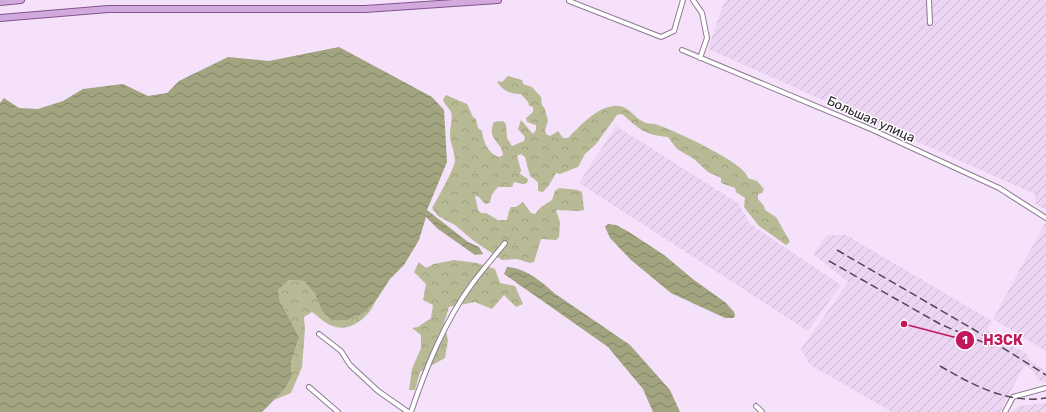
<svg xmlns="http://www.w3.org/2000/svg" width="1046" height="412" viewBox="0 0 1046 412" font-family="Rubik,sans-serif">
<defs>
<pattern id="industrial-furrows" width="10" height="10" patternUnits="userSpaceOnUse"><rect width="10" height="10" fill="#ecd4f3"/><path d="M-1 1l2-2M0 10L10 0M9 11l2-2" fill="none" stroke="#cab6d0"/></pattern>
<pattern id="forest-crowns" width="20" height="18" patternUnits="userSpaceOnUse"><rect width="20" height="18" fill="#b7ba94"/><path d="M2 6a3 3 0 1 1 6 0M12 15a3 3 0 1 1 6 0" fill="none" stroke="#9d9f7f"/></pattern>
<pattern id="water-waves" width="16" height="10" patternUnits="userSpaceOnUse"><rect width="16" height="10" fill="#a1a47f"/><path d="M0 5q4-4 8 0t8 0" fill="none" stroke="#838568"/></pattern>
</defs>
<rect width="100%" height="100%" fill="#f5e1fa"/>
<path fill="url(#industrial-furrows)" d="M727,0h319v210l-11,-7v-9l-327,-145 15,-44z
M616,126l122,77 12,21 91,61 -33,46 -229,-148z
M1045,223h1v128l-53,-32z
M827,235h19l146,86 -5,9 41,25v4l18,12v12l-7,-3 -8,-11 -7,-4 -24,47h-108l-82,-47 -9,-16 47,-67 -35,-28z
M1046,403v9h-35l8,-6z"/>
<path fill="url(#forest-crowns)" d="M508,76l14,4 1,4 9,3 9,10 1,8 3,4 3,12 -3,9 1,4 4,2 8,-5 5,7h5c12,-12 29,-31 46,-32 15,-2 20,13 32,17 4,1 8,0 12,2 17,6 88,38 90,53l9,3 7,8 -2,4 -4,1v5l6,7 1,4 11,7 14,25 -4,3 -27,-19 -15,-19 1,-9 -9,-6 -1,-4 -14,-5v-5l-13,-6 -14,-13 -17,-10 -9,-12c-26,-3 -27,-7 -46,-23l-5,1 -21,29 -11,10 -7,13 -18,7 -4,-1 -7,12 -6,7 -5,-1v-9l-8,-6 -5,-19 -4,-3 -4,2 4,14 -1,4 8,5 -1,4 -5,1 -8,-2 -2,5h-14l-6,7 -2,9 -5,1 -6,-7 -4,-1 3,14 3,3h5l12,7h9l2,-9 2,-4h5l7,-5 8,11 4,1 6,-7 11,-7 3,-9 4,-3 19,2 4,2 2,18 -5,1 -23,-1 4,12 -1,15 -3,3 -15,-1 -7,23 -4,1 -13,-4 -15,1 -28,-19 -19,-16 -17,-9 -6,-8c5,-8 23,-41 23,-47 0,-9 -5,-18 -5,-27 0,-7 3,-16 1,-22 -2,-5 -7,-7 -8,-13l3,-4 21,9 6,13 3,2 2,9 4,3c1,10 6,23 17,26l4,-2c-1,-14 -17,-15 -9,-33l9,-1 3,3 1,14 5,8 12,-5 1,-4 -7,-8 3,-9 12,14 3,-4v-5l-9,-3 -1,-4 7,-6v-5l-4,-1 -1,-4 -7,-8c-10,0 -19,-3 -24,-13l5,1z
M454,260l23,3 18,6 5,14 15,3 8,18 -7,3 -12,-12 -12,14 -17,-7 -26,5 -5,16 4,17 -3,18 -25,14 -5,18h-6l3,-21 9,-21v-13l-9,-7 6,-1 13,-9 2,-13 -10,-5 3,-16 -12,-12 5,-10 7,6 8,-4z
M289,280l15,1 11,13 7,17 9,9c22,1 28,-4 44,-18 -6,15 -25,31 -42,24 -8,-2 -15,-10 -21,-14l-8,5 1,12 -3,38 -11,26 -17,7 10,-10 8,-13 -1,-14 8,-26 -19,-36 -2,-11z"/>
<path fill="url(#water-waves)" d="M339,47l93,50 12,13 3,52 -20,48 41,32 11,5 4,7 -8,1 -37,-26 -12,-12 -7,23 -15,25 -14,14 -15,23 -13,12 -15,6h-16l-9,-9 -7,-17 -11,-13 -15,-1 -11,10 2,11 19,36 -8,26 1,14 -8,13 -22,22h-262v-309l4,-5 15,10 19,1 25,-8 20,-12 40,-5 25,12 19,-3 12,-12 49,-24 41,4z
M608,224l8,1 13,7 35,23 30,25 31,22 9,10 1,4 -2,2h-8l-54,-25 -40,-33 -21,-22 -5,-11z
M507,267c18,1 34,14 47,26l76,52 40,45 10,22h-27l-10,-23 -35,-42 -104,-73z"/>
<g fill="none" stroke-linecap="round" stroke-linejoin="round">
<defs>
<path id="street" d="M693,0l9,13 5,25 -7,20
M929,0l1,23
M569,1l92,36 13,-6 9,-31
M682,50l191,80 126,58 47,30
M319,334l22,17 9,14 28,26 30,21
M309,387l29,25
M756,406l6,6
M411,412c15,-44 33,-90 61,-128 10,-14 22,-27 33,-41
M1005,412l8,-15 33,-9"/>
<path id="primary" d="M0,2l21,-2
M0,18l108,-9h257l133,-9"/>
</defs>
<use href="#street" stroke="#8d7b91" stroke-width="6"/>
<use href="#primary" stroke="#83558e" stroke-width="8"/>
<use href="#street" stroke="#fff" stroke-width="4"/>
<use href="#primary" stroke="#d3aadd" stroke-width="6"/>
<path stroke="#504752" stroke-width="1.5" stroke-dasharray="8 4" stroke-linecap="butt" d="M837,250l136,79 73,46
M829,261l111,63 52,22
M940,366c33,19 67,38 106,32"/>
</g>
<g text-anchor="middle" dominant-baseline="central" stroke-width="3" stroke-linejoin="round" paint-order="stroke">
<g font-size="13" fill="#251e26" stroke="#fff">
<text transform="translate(871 119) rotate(24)">Большая улица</text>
</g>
</g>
<path fill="none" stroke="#c2185b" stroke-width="1.5" d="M904 324L965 340"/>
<g fill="#c2185b" stroke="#fff" stroke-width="1.5">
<circle cx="904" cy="324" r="4"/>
<circle cx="965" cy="340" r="10"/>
</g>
<g font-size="12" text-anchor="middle" font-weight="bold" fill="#fff">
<text x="965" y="344">1</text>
</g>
<g font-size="14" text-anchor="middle" font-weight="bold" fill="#c2185b" stroke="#fff" stroke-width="3" stroke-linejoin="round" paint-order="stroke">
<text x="1003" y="345">НЗСК</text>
</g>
</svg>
